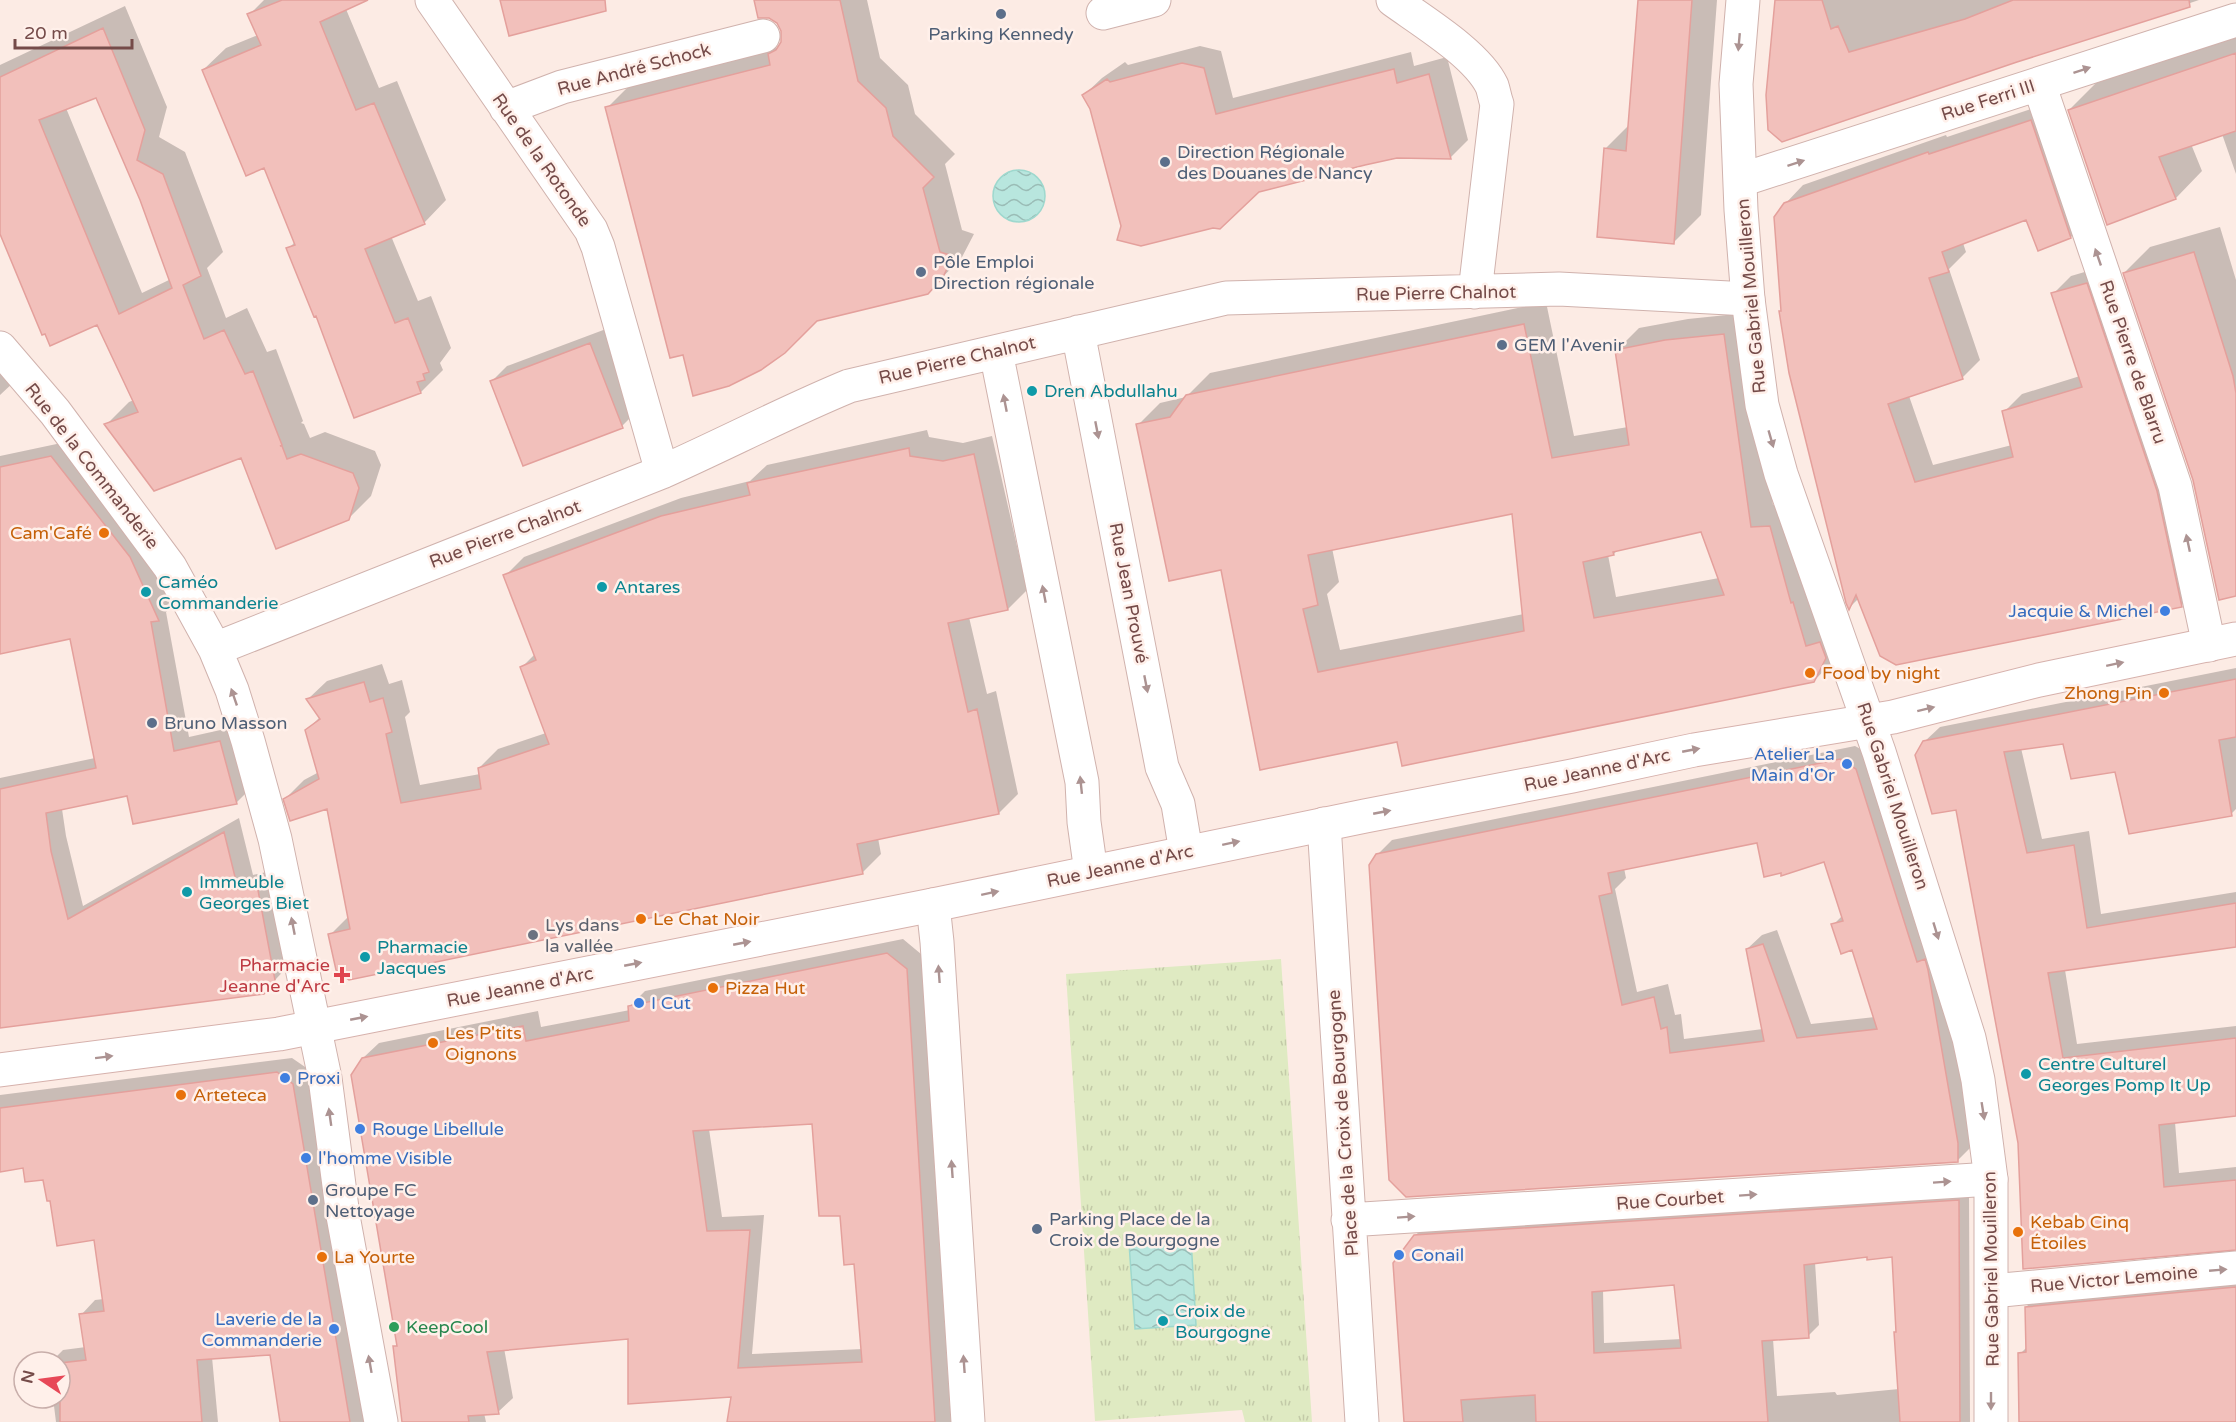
<svg xmlns="http://www.w3.org/2000/svg" width="2236" height="1422" viewBox="0 0 2236 1422" font-family="'Varela Round',sans-serif">
<defs>
<pattern id="park-tufts" width="24" height="20" patternUnits="userSpaceOnUse" patternTransform="scale(1.5)"><rect width="24" height="20" fill="#dfeac2"/><path d="M3 7l-1-3M5 7V3M7 7l1-3M15 17l-1-3M17 17v-4M19 17l1-3" fill="none" stroke="#c3caa8"/></pattern>
<pattern id="water-waves" width="16" height="10" patternUnits="userSpaceOnUse" patternTransform="scale(1.5)"><rect width="16" height="10" fill="#b8e6de"/><path d="M0 5q4-4 8 0t8 0" fill="none" stroke="#9abcb6"/></pattern>
</defs>
<rect width="100%" height="100%" fill="#fcebe4"/>
<path fill="url(#park-tufts)" d="M1281,959l31,463h-67l-3,-12 -147,11 -29,-447z"/>
<path fill="url(#water-waves)" stroke="#9ed8ce" stroke-width="1.5" d="M993 196a26 26 0 1 1 52 0a26 26 0 1 1-52 0Z
M1191,1239l5,86 -61,4 -6,-86z"/>
<path fill="#0003" fill-rule="evenodd" d="M264,0h81l-2,2 36,86 18,-7 49,119 -22,23 -33,13 27,65 13,-5 20,52 -11,15 3,7 -22,22 -104,-78 -29,-65 8,-8 -31,-75 -62,-96 23,-22 32,-13 -9,-20z
M755,0h112l13,58 28,27 7,29 40,40 -10,10 17,66 12,4 -13,25 -34,33 -243,61 -77,-245 23,-23 146,-37 6,-6v-12l-4,-8z
M1639,0h78l-16,215 -27,27 -69,-93 25,-25z
M1775,0h424l-416,140z
M125,6l42,101 -8,30 26,15 38,100 -16,16 19,50 21,-10 20,44 9,-3 27,72 -2,2 3,1 6,14 15,-6 50,19 6,14 -10,31 -22,22 -107,-62 -136,-31 23,-23 5,-2 -36,-77 -98,-93v-165zM97,96l44,103 30,80 -29,14 -76,-185z
M2236,36v138l-14,-40 -31,10 11,27 -26,27 -69,25 -38,-113 27,-27z
M1200,46l21,5 12,47 178,-46 3,14 33,-9 21,83 -17,17 -54,-1 -275,70 -31,-118 -7,-13 18,-17 23,-16 3,3z
M2049,103l40,116 -18,18 -44,-19 -64,25 3,9 -17,17 31,91 -18,18 -53,18 24,69 79,-20 -8,-33 18,-18 58,-18 -27,-82 18,-18 34,-10 94,322 -18,18 -322,-8 -9,9 -68,-297 3,-106 18,-19 143,-50 1,2z
M2220,227l16,53v315l-42,-115 -70,-207 26,-26z
M1546,302l28,134 54,-9 -11,-77 22,-22 49,-9 58,-6 27,192 19,-1 44,154 -22,23 -416,59 -137,28 -39,-200 -84,-143 22,-22 26,-6 24,-24zM1514,512l10,102 -184,36 -13,-56 12,-12 -7,-34zM1702,530l17,48 -103,19 -8,-42 6,-1 4,-5z
M606,329l31,82 -15,15 -131,-44 16,-16z
M0,363l15,18 -15,14z
M927,430l2,7 34,6 29,-7 35,154 -19,19 -39,8 18,77 9,-3 22,103 -19,19 -121,25 3,16 -19,19 -532,62 19,-19 -21,-109 -43,-8 19,-19 15,-8 -13,-41 14,-14 -12,-18 19,-18 55,-17 7,20 13,-4 8,32 -5,5 15,68 60,-11 -1,-6 19,-19 48,-16 -25,-65 14,-14 -30,-78 19,-19 157,-59 69,-17 17,-16z
M66,442l78,100 29,63 -7,7 23,125 45,-10 17,61 -15,15 -108,-8 -66,14 4,27 17,70 156,-88 14,57 18,-4 19,93 -27,29 -263,33v-248l95,-20 -24,-121 -71,15v-196z
M2236,668v141l-5,5 -115,-44 -52,-27 -43,5 21,91 47,-8 12,83 135,-22v53l-171,25 12,74 159,-18v89l-61,7 4,51 57,-6v81l-216,-105 -63,-335 -33,-66 16,-15z
M1855,746l15,8 72,201 30,191 -15,15 -550,35 -30,-341 15,-15zM1758,842l67,18 18,55 -10,10 20,24 22,68 -64,7 -34,-94 -15,5 -15,14 16,80 -79,10 -3,-25 -6,1 -7,-31 -31,8 -22,-103 11,-11 -2,-10z
M903,939l18,15 30,468h-223l5,-26 -103,-59 -126,11 9,50 -15,14 -14,1 2,9h-82l-9,-75 3,-4 -35,-285 16,-15 159,-32 3,16 89,-17v-4l15,-15zM814,1122l42,141 7,86 -111,5 12,-139 -42,2 -13,-88z
M292,1058l16,11 59,353h-86l-10,-69 -59,4 6,65h-162l-3,-24h7v-36h-9l12,-12 23,-3 -5,-32 14,-15 9,-1 -9,-61 -43,-39 -7,-21 -20,-12 -25,4v-75z
M1969,1190l1,232h-565l10,-186 11,-12zM1869,1255h24l6,134 -62,6 -2,-3 -58,4 -4,-57 35,-3 11,-11 -4,-63zM1676,1284l6,55 -78,4 -1,-54z
M2236,1274v148h-215l-1,-68 8,-8 -2,-39 15,-15z"/>
<path fill="#f2c0bb" stroke="#e4a09c" stroke-width="1.5" fill-rule="evenodd" d="M282,0h86l-48,22 36,88 18,-7 51,121 -60,25 30,74 13,-5 21,54 -6,2 2,6 -8,2 4,11 -67,25 -38,-102 -2,1 -28,-69 9,-3 -31,-77 -18,8 -44,-106 59,-25 -14,-31z
M500,0h105l1,11 -97,25z
M754,0h86l18,81 28,27 7,28 41,41 -11,11 17,64 13,4 -10,21 -15,17 -111,27 -32,32 -24,17 -32,16 -36,10 -10,-41 -13,3 -65,-251 165,-42 -2,-11 8,-4 5,-8v-11l-4,-8 -8,-5h-11z
M1638,0h54l-18,244 -77,-7 7,-89 22,3z
M1775,0h47l9,29 7,-3 11,26 116,-33 48,-19h176l1,7 -173,55 -235,80 -14,-12 -2,-35z
M103,28l42,102 -8,30 26,14 38,102 -18,9 21,54 20,-9 21,44 8,-3 29,74 -2,1h2l5,13 14,-5 52,19 6,15 -10,32 -73,29 -35,-91 -87,33 -50,-67 34,-12 -41,-87 -47,21 -5,-12 -3,1 -42,-101v-157zM96,98l44,102 32,88 -53,26 -80,-194z
M2236,53v78l-77,26 17,42 -69,26 -39,-115z
M1182,63l22,5 12,46 178,-45 3,14 32,-9 22,85 -54,-1 -32,7 -106,27 -39,37 -7,-1 -72,18 -24,-6 4,-14 -31,-117 -8,-14 25,-16 3,3z
M2031,120l40,118 -33,13 -12,-31 -84,32 7,20 -20,6 34,101 -75,25 27,78 98,-25 -11,-46 80,-24 -31,-94 36,-10 70,208 25,116 -286,58 -16,-9 -24,-61 -7,15 -3,-7 -57,-230 -10,-62h2l-7,-94 10,-14 144,-51 1,2z
M2194,252l39,124 3,17v203l-17,4 -26,-120 -70,-207z
M1524,324l28,134 77,-13 -14,-95 50,-10 59,-6 27,193 19,-1 21,77 2,-1 13,44 14,-4 6,16 -12,24 -412,84 -5,-24 -137,28 -39,-200 -52,11 -33,-157 34,-7 16,-22zM1512,514l12,117 -206,41 -15,-63 15,-4 -10,-50zM1701,532l23,63 -130,23 -11,-56 31,-7 -1,-3z
M590,343l33,85 -100,38 -33,-85z
M909,448l1,8 33,5 31,-7 34,156 -60,13 20,89 9,-3 22,105 -142,30 6,30 -514,106 -13,-10 -8,-36 22,-5 -23,-120 -37,12 -7,-22 36,-20 -14,-49 15,-11 -14,-20 58,-17 6,20 13,-4 9,34 -6,2 15,69 80,-14 -3,-21 71,-24 -29,-77 16,-7 -33,-85 158,-59 89,-21 -3,-12z
M51,456l79,101 29,64 -8,1 23,129 46,-10 17,63 -104,20 -6,-28 -81,17 5,38 17,68 156,-87 14,57 19,-4 18,95 -11,14 -264,34v-239l96,-21 -26,-129 -70,15v-187z
M2236,679v58l-17,3 13,76 -103,18 -14,-62 -44,7 -8,-35 -59,8 23,101 47,-8 13,83 149,-25v44l-188,26 15,85 173,-20v78l-77,9 5,62 72,-7v70l-213,19 -5,-126 -62,-333 -24,4 -17,-59 8,-14z
M1840,759l16,10 61,193 8,-3 3,11 30,173v19l-552,35 -17,-17 -20,-315 7,-11zM1757,843l7,34 17,-4v3l43,-14 19,59 -12,3 10,30 11,-4 25,79 -80,9 -34,-94 -17,5 18,92 -94,12 -3,-26 -6,2 -7,-32 -32,8 -23,-109 13,-3 -4,-20z
M887,953l20,16 28,453h-208l4,-25 -103,7v-65l-141,13 12,62 -31,2 1,6h-67l-9,-76h4l-46,-271 11,-17 161,-32 3,15 103,-20 -1,-15zM812,1124l7,92h21l4,49 10,-1 8,98 -124,6 12,-138 -43,1 -14,-100z
M277,1072l16,12 57,338h-70l-10,-67 -73,5 5,62h-142v-59l26,-3 -7,-46 25,-3 -10,-71 -37,6 -7,-45h-3l-4,-21 -18,2 -2,-14 -23,4v-64z
M1959,1200l1,222h-60l-6,-90h2l-4,-75 -25,3v-3l-63,8 5,73 -47,3 6,81h-232l-1,-27 -74,5 2,22h-59l-11,-159 21,-28zM1674,1285l7,63 -87,5 -2,-61z
M2236,1287v135h-217l-1,-69 8,-1 -1,-45z"/>
<g fill="none" stroke-linecap="round" stroke-linejoin="round">
<defs>
<path id="minor" d="M432,0l159,230 7,17 64,225
M1393,0c29,21 84,54 99,86 2,6 3,13 5,18l-22,188
M1103,13l51,-13
M2039,84l136,402 34,159
M506,108l56,-21 201,-51
M1741,180l495,-160
M1078,332l84,435 16,37 8,48
M0,348l55,64 115,155 45,82 17,41 16,51 27,98 50,239 18,138 38,206
M996,352l86,430 2,40 7,50
M215,649l447,-177c63,-28 124,-60 187,-86l377,-88 333,-9 189,10
M1324,824l38,598
M933,905l4,37 31,480
M1348,1220l643,-41
M1992,1291l244,-23"/>
<path id="tertiary" d="M1743,0l-7,84 5,126 7,89 14,106 19,69 98,278 90,286 9,42 13,99v243"/>
<path id="secondary" d="M0,1070l279,-36 654,-129 432,-89 207,-40 122,-26 199,-33 146,-37 197,-41"/>
</defs>
<use href="#minor" stroke="#d0b2ad" stroke-width="35"/>
<use href="#tertiary" stroke="#d0b2ad" stroke-width="35"/>
<use href="#secondary" stroke="#d6b1ac" stroke-width="35"/>
<use href="#minor" stroke="#fff" stroke-width="33"/>
<use href="#tertiary" stroke="#fff" stroke-width="33"/>
<use href="#secondary" stroke="#fff" stroke-width="33"/>
</g>
<defs><path id="oneway-solid" d="M-6-.8H1V-3.2L6.5 0L1 3.2V.8H-6Z" transform="scale(1.5)"/></defs>
<g fill="#ac9392">
<use href="#oneway-solid" transform="translate(1739 42) rotate(95)"/>
<use href="#oneway-solid" transform="translate(2082 70) rotate(-18)"/>
<use href="#oneway-solid" transform="translate(1796 163) rotate(-18)"/>
<use href="#oneway-solid" transform="translate(2098 257) rotate(-109)"/>
<use href="#oneway-solid" transform="translate(1005 403) rotate(-101)"/>
<use href="#oneway-solid" transform="translate(1097 430) rotate(79)"/>
<use href="#oneway-solid" transform="translate(1771 439) rotate(74)"/>
<use href="#oneway-solid" transform="translate(2188 543) rotate(-102)"/>
<use href="#oneway-solid" transform="translate(1044 594) rotate(-101)"/>
<use href="#oneway-solid" transform="translate(2115 664) rotate(-12)"/>
<use href="#oneway-solid" transform="translate(1146 684) rotate(79)"/>
<use href="#oneway-solid" transform="translate(234 697) rotate(-109)"/>
<use href="#oneway-solid" transform="translate(1926 709) rotate(-14)"/>
<use href="#oneway-solid" transform="translate(1691 750) rotate(-11)"/>
<use href="#oneway-solid" transform="translate(1081 785) rotate(-96)"/>
<use href="#oneway-solid" transform="translate(1382 812) rotate(-11)"/>
<use href="#oneway-solid" transform="translate(1231 843) rotate(-12)"/>
<use href="#oneway-solid" transform="translate(990 893) rotate(-12)"/>
<use href="#oneway-solid" transform="translate(293 926) rotate(-101)"/>
<use href="#oneway-solid" transform="translate(1936 931) rotate(73)"/>
<use href="#oneway-solid" transform="translate(742 943) rotate(-11)"/>
<use href="#oneway-solid" transform="translate(633 964) rotate(-11)"/>
<use href="#oneway-solid" transform="translate(939 974) rotate(-94)"/>
<use href="#oneway-solid" transform="translate(359 1018) rotate(-11)"/>
<use href="#oneway-solid" transform="translate(104 1057) rotate(-7)"/>
<use href="#oneway-solid" transform="translate(1983 1111) rotate(81)"/>
<use href="#oneway-solid" transform="translate(330 1117) rotate(-98)"/>
<use href="#oneway-solid" transform="translate(952 1169) rotate(-94)"/>
<use href="#oneway-solid" transform="translate(1942 1182) rotate(-4)"/>
<use href="#oneway-solid" transform="translate(1748 1195) rotate(-4)"/>
<use href="#oneway-solid" transform="translate(1406 1217) rotate(-4)"/>
<use href="#oneway-solid" transform="translate(2218 1270) rotate(-5)"/>
<use href="#oneway-solid" transform="translate(370 1364) rotate(-100)"/>
<use href="#oneway-solid" transform="translate(964 1364) rotate(-94)"/>
<use href="#oneway-solid" transform="translate(1991 1401) rotate(90)"/>
</g>
<g fill="#5c6f8a" stroke="#fff0ea" stroke-width="2">
<circle cx="1001" cy="14" r="6"/>
<circle cx="1165" cy="162" r="6"/>
<circle cx="921" cy="272" r="6"/>
<circle cx="1502" cy="345" r="6"/>
<circle cx="152" cy="723" r="6"/>
<circle cx="313" cy="1200" r="6"/>
<circle cx="1037" cy="1229" r="6"/>
</g>
<g fill="#0f9aa8" stroke="#fff0ea" stroke-width="2">
<circle cx="1032" cy="391" r="6"/>
<circle cx="602" cy="587" r="6"/>
<circle cx="146" cy="592" r="6"/>
<circle cx="187" cy="892" r="6"/>
<circle cx="365" cy="957" r="6"/>
<circle cx="2026" cy="1074" r="6"/>
<circle cx="1163" cy="1321" r="6"/>
</g>
<g fill="#e8710a" stroke="#fff0ea" stroke-width="2">
<circle cx="104" cy="533" r="6"/>
<circle cx="1810" cy="673" r="6"/>
<circle cx="2164" cy="693" r="6"/>
<circle cx="641" cy="919" r="6"/>
<circle cx="713" cy="988" r="6"/>
<circle cx="433" cy="1043" r="6"/>
<circle cx="181" cy="1095" r="6"/>
<circle cx="2018" cy="1232" r="6"/>
<circle cx="322" cy="1257" r="6"/>
</g>
<g fill="#3f7fe0" stroke="#fff0ea" stroke-width="2">
<circle cx="2165" cy="611" r="6"/>
<circle cx="1847" cy="764" r="6"/>
<circle cx="639" cy="1003" r="6"/>
<circle cx="285" cy="1078" r="6"/>
<circle cx="360" cy="1129" r="6"/>
<circle cx="306" cy="1158" r="6"/>
<circle cx="1399" cy="1255" r="6"/>
<circle cx="334" cy="1329" r="6"/>
</g>
<circle fill="#6b7280" stroke="#fff0ea" stroke-width="2" cx="533" cy="935" r="6"/>
<path fill="#e0444e" stroke="#fff0ea" stroke-width="2" d="M339 966h6v6h6v6h-6v6h-6v-6h-6v-6h6z"/>
<circle fill="#2e9e5b" stroke="#fff0ea" stroke-width="2" cx="394" cy="1327" r="6"/>
<g text-anchor="middle" dominant-baseline="central" stroke-width="5" stroke-linejoin="round" paint-order="stroke">
<g font-size="18" fill="#4e5e75" stroke="#fff0ea" text-anchor="start">
<text x="1001" y="34" text-anchor="middle">Parking Kennedy</text>
<text x="1177" y="152">Direction Régionale<tspan x="1177" dy="21">des Douanes de Nancy</tspan></text>
<text x="933" y="262">Pôle Emploi<tspan x="933" dy="21">Direction régionale</tspan></text>
<text x="1514" y="345">GEM l'Avenir</text>
<text x="164" y="723">Bruno Masson</text>
<text x="325" y="1190">Groupe FC<tspan x="325" dy="21">Nettoyage</tspan></text>
<text x="1049" y="1219">Parking Place de la<tspan x="1049" dy="21">Croix de Bourgogne</tspan></text>
</g>
<g font-size="18" fill="#754b49" stroke="#fff0ea">
<text transform="translate(634 69) rotate(-15)">Rue André Schock</text>
<text transform="translate(1988 100) rotate(-18)">Rue Ferri III</text>
<text transform="translate(542 160) rotate(55)">Rue de la Rotonde</text>
<text transform="translate(1436 293) rotate(-1)">Rue Pierre Chalnot</text>
<text transform="translate(1751 296) rotate(-95)">Rue Gabriel Mouilleron</text>
<text transform="translate(957 360) rotate(-13)">Rue Pierre Chalnot</text>
<text transform="translate(2133 362) rotate(71)">Rue Pierre de Blarru</text>
<text transform="translate(92 466) rotate(52)">Rue de la Commanderie</text>
<text transform="translate(505 534) rotate(-21)">Rue Pierre Chalnot</text>
<text transform="translate(1129 593) rotate(79)">Rue Jean Prouvé</text>
<text transform="translate(1597 770) rotate(-12)">Rue Jeanne d'Arc</text>
<text transform="translate(1893 796) rotate(72)">Rue Gabriel Mouilleron</text>
<text transform="translate(1120 866) rotate(-12)">Rue Jeanne d'Arc</text>
<text transform="translate(520 987) rotate(-11)">Rue Jeanne d'Arc</text>
<text transform="translate(1343 1123) rotate(-94)">Place de la Croix de Bourgogne</text>
<text transform="translate(1670 1200) rotate(-4)">Rue Courbet</text>
<text transform="translate(1991 1269) rotate(-91)">Rue Gabriel Mouilleron</text>
<text transform="translate(2114 1279) rotate(-5)">Rue Victor Lemoine</text>
</g>
<g font-size="18" fill="#0d838f" stroke="#fff0ea" text-anchor="start">
<text x="1044" y="391">Dren Abdullahu</text>
<text x="158" y="582">Caméo<tspan x="158" dy="21">Commanderie</tspan></text>
<text x="614" y="587">Antares</text>
<text x="199" y="882">Immeuble<tspan x="199" dy="21">Georges Biet</tspan></text>
<text x="377" y="947">Pharmacie<tspan x="377" dy="21">Jacques</tspan></text>
<text x="2038" y="1064">Centre Culturel<tspan x="2038" dy="21">Georges Pomp It Up</tspan></text>
<text x="1175" y="1311">Croix de<tspan x="1175" dy="21">Bourgogne</tspan></text>
</g>
<g font-size="18" fill="#c56008" stroke="#fff0ea" text-anchor="start">
<text x="92" y="533" text-anchor="end">Cam'Café</text>
<text x="1822" y="673">Food by night</text>
<text x="2152" y="693" text-anchor="end">Zhong Pin</text>
<text x="653" y="919">Le Chat Noir</text>
<text x="725" y="988">Pizza Hut</text>
<text x="445" y="1033">Les P'tits<tspan x="445" dy="21">Oignons</tspan></text>
<text x="193" y="1095">Arteteca</text>
<text x="2030" y="1222">Kebab Cinq<tspan x="2030" dy="21">Étoiles</tspan></text>
<text x="334" y="1257">La Yourte</text>
</g>
<g font-size="18" fill="#366cbe" stroke="#fff0ea" text-anchor="start">
<text x="2153" y="611" text-anchor="end">Jacquie &amp; Michel</text>
<text x="1835" y="754" text-anchor="end">Atelier La<tspan x="1835" dy="21">Main d'Or</tspan></text>
<text x="651" y="1003">I Cut</text>
<text x="297" y="1078">Proxi</text>
<text x="372" y="1129">Rouge Libellule</text>
<text x="318" y="1158">l'homme Visible</text>
<text x="1411" y="1255">Conail</text>
<text x="322" y="1319" text-anchor="end">Laverie de la<tspan x="322" dy="21">Commanderie</tspan></text>
</g>
<g font-size="18" fill="#5b616d" stroke="#fff0ea" text-anchor="start">
<text x="545" y="925">Lys dans<tspan x="545" dy="21">la vallée</tspan></text>
</g>
<g font-size="18" fill="#be3a42" stroke="#fff0ea" text-anchor="end">
<text x="330" y="965">Pharmacie<tspan x="330" dy="21">Jeanne d'Arc</tspan></text>
</g>
<g font-size="18" fill="#27864d" stroke="#fff0ea" text-anchor="start">
<text x="406" y="1327">KeepCool</text>
</g>
</g>
<g transform="translate(42 1380) rotate(283)"><circle r="28" fill="#fff0ea" stroke="#c8aeaa" stroke-width="1.5"/>
<path d="M0-4.5L10 22L0 15L-10 22Z" fill="#e74857"/>
<text y="-9" font-size="16" font-weight="bold" text-anchor="middle" fill="#754b49">N</text>
</g>
<path d="M15 39v9h117v-9" fill="none" stroke="#754b49" stroke-width="3"/>
<text x="24" y="39" font-size="18" fill="#754b49" stroke="#fff0ea" stroke-width="4.5" paint-order="stroke">20 m</text>
</svg>
